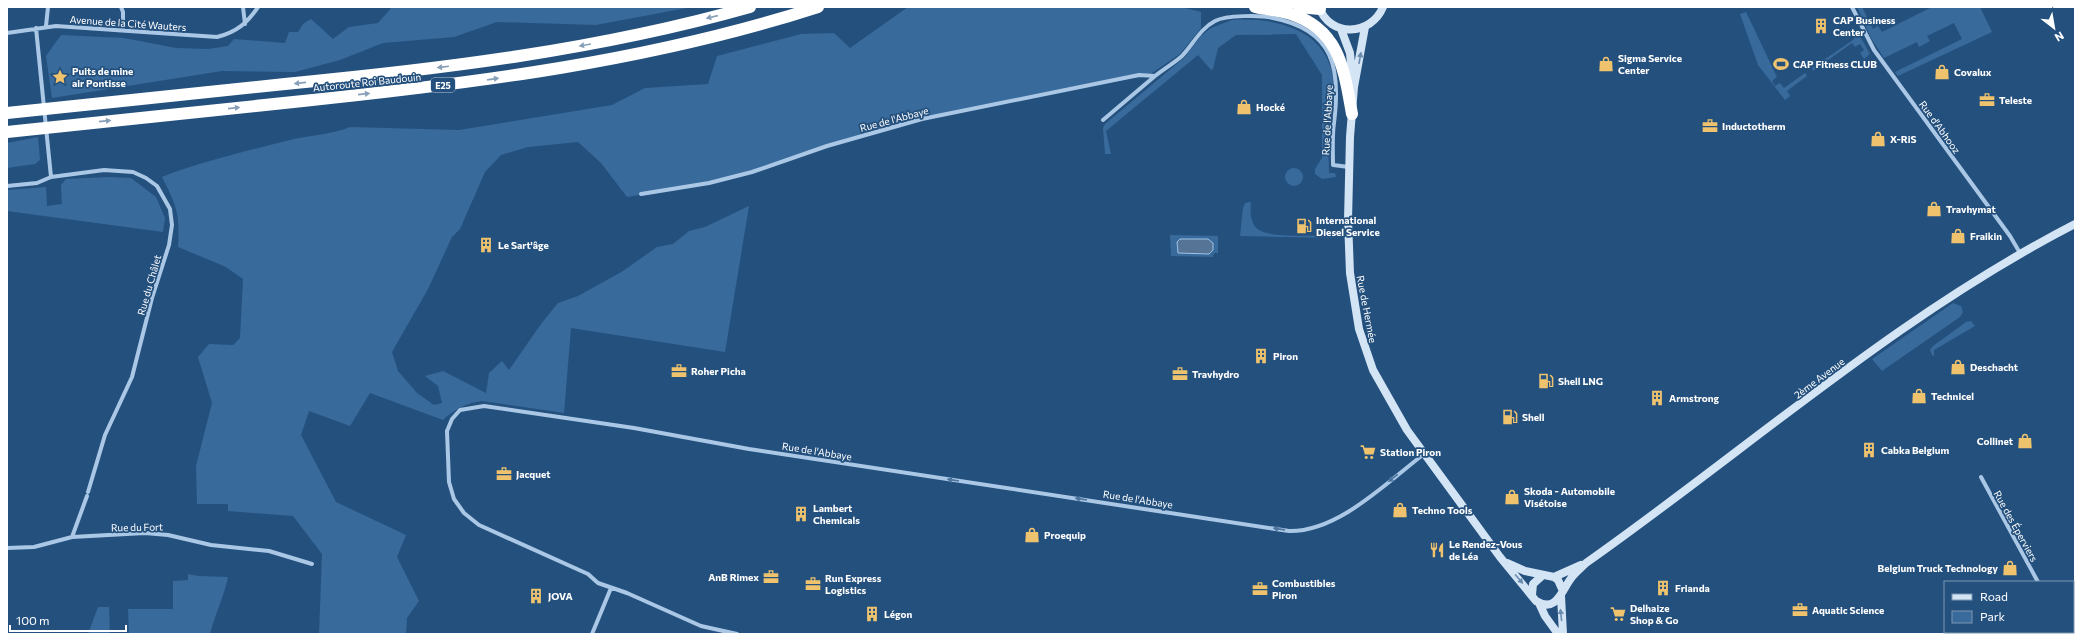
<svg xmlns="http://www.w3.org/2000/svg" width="2082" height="641" viewBox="0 0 2082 641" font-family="Commissioner,sans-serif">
<rect width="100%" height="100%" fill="#24507e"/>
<path fill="#386a9b" d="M392,7h300l-96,18 -99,-3 -43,15 -71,6 -43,17 -45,12 -73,-1 -170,27 -6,-42 15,-21 63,3 52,10 32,1 20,-3 6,-7 51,4 4,-11h9l5,-8 8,-5 22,20 16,-12 29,-4z
M908,7h273l20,5v16l-21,26 -31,21 -227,44 -95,27 -75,26 -43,11 -82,14 -26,-34 -23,-21 -50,5 -27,8 -16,17 -25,57 -8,8 -24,52 -36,63 6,19 19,22 17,12 8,-2 -4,-17 -13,-10 18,-5 43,22 3,-20 13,-12 7,9 32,-46 17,-21 20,-7 45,-25 34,-24 16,-3 16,-13 16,-4 44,-21 -24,146 -154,-24 -7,85 -82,-12c-16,2 -27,8 -39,19l-73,-27 -20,33 -41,-15 -8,24 35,67 70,33 -9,22 22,44 -12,17 -1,16h-87l3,-80 -29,-38 -65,-5v-7h-31l-1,-38 16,-63 -14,-46 11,-13 24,1 7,-7 3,-59 -17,-12 -48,-20c2,-34 -1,-40 -16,-70 42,-16 85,-26 128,-37 20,-5 40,-5 60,-13l109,3 153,-25 33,-17 63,-4 9,-28 84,-22 33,-1 16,15z
M1857,7h5l11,22 5,-3 4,6 50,-25h48l12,25 -94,44 -3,-4 67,-33 -8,-16 -27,13 3,5 -11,6 -2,-5 -33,16 -13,-20z
M1746,12l31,65 -5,4 3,5 5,-3 4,5 21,-15 2,3 -20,15 3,5 -5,4 -27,-35 -18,-51z
M1232,20c43,-3 94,9 101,58 1,9 2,20 0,28 -1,4 -4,7 -4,11 -2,18 0,38 0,56h6l1,4 -14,2 -7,-5v-5l7,-11v-83l-26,-41 -60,1 -18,13 -5,21 -2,1 -13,-15 -92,76 5,23h-6l-2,-26 2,-4 80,-67 16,-21 10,-8z
M1857,31l13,23 -6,5 -4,-6 4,-3 -4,-6 -5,3 -3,-4 -39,28 -1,-3 41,-28z
M38,137l2,23 -5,4 -28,4v-25z
M1285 177a9 9 0 1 1 18 0a9 9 0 1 1-18 0Z
M109,177l22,1 25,19 9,21 -2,14 -156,-21v-21l39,-3 1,19 15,-2 -1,-19 5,-6z
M1251,202c-1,10 -1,22 8,28 11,8 61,5 77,6v2l-96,-2 3,-28 2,-5z
M1170,235l48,1v17h-4l-1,4 -42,-1z
M1953,303l8,3 2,6 -3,5 -78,54 -10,-12z
M1971,321l4,5 -41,24v6l-2,-1 -2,-5 3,-4 33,-24z
M188,574l10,2 30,1c-4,20 -13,37 -18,57h-81l-1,-25h45v-28l15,-1z
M98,607h11l1,27h-22z"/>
<path fill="#567596" stroke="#9ec3e6" d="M1180,239h28l5,4v7l-4,4 -31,-1 -1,-11z"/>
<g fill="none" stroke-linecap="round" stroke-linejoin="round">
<path stroke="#aac8e6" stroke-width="4" d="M121,7l2,5v18
M243,7l2,17
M1852,7l22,43 136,186 10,17
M46,26l2,-19
M36,28l15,149 53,-7 29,2 13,6 11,8 13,23 2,16 -3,20 -17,53 -20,79 -27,58 -17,57
M7,33l49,-7 161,11c20,-5 30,-14 41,-30
M1103,120l52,-44
M7,186l30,-3 14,-6
M641,194l68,-11 43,-11 75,-26 95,-27 217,-44 16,1c9,-7 19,-13 27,-20 11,-12 19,-28 33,-35 11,-6 46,-6 58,-3 61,12 68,50 61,105 -2,14 -1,28 -1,42l16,2
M1981,477l57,105
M72,537l15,-41
M7,548l27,-1 38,-10 73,-4 23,2 43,10 58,6 43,13
M592,634l19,-46
M737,634l-36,-8 -74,-33 -29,-10 -10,-9 -109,-49 -15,-12 -10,-14 -5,-17 -2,-51 5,-12 8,-9 24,-4 150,22 115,21 540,82c49,1 97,-48 135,-77
M2058,634v-2"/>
<path stroke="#d3e4f5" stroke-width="8" d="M1319,7c11,31 52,29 64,0
M1365,27l-11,60 -4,50 -2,83 2,53 9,56 14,41 34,60 93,127 36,44c21,13 26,-12 36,-24 4,-5 9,-9 14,-14 162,-114 312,-248 489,-339
M1341,29l9,24 3,32
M1507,563l18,8 29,6 4,3 5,11
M1554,577l27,-12
M1532,595l1,-11 10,-9
M1561,596l2,38
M1539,603l6,13 13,18"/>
<path stroke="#fff" stroke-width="12" d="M1255,7c12,3 25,3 36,7 49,16 53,56 61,100
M1299,7l21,2
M7,113c93,-10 185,-19 278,-29 157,-15 313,-34 465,-77
M7,132c99,-10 197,-21 296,-31 173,-18 348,-40 515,-94"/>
</g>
<defs><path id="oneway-solid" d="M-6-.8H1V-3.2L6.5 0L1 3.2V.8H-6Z"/></defs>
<g fill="#879fb8">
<use href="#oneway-solid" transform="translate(712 17) rotate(167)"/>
<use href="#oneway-solid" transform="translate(585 45) rotate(170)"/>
<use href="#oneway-solid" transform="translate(443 67) rotate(173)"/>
<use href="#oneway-solid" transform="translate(493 79) rotate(-8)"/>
<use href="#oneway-solid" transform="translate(300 83) rotate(174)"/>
<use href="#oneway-solid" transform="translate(364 94) rotate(-6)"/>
<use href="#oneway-solid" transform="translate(234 108) rotate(-6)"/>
<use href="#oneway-solid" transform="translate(105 121) rotate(-6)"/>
</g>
<g fill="#6a8bae">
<use href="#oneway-solid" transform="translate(1360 58) rotate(-80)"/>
<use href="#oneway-solid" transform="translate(1519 579) rotate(49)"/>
<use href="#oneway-solid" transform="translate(1561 615) rotate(-96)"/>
</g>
<g fill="#4c749d">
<use href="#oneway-solid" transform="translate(1393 478) rotate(143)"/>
<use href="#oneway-solid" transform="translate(953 480) rotate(-171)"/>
<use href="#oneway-solid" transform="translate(1081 499) rotate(-171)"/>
<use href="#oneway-solid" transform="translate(1279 529) rotate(-172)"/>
</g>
<defs>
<symbol id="building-bare" viewBox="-9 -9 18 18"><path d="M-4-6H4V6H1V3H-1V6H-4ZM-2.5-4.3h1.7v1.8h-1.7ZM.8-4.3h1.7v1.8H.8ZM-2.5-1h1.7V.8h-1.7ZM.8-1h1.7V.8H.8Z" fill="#efc36e" stroke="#24507e" stroke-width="2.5" paint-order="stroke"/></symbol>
<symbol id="shop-bare" viewBox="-9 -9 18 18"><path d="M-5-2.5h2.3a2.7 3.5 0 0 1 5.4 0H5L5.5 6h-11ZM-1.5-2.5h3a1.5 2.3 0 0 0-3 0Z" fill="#efc36e" stroke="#24507e" stroke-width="2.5" paint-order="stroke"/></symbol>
<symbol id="stadium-bare" viewBox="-9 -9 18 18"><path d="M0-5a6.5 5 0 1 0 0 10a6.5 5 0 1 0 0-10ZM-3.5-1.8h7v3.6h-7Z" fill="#efc36e" stroke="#24507e" stroke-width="2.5" paint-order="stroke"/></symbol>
<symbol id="sight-bare" viewBox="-9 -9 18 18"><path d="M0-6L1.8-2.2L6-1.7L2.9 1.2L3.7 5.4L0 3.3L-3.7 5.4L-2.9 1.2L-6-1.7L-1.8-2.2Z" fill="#efc36e" stroke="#24507e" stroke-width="2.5" paint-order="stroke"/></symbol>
<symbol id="office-bare" viewBox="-9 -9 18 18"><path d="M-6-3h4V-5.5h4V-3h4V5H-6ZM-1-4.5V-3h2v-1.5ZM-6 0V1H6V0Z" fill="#efc36e" stroke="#24507e" stroke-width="2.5" paint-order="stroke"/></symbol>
<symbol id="fuel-bare" viewBox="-9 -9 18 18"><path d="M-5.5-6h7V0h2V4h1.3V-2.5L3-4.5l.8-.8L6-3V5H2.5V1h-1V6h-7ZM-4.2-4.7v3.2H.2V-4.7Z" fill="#efc36e" stroke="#24507e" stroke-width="2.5" paint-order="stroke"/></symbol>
<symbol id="supermarket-bare" viewBox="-9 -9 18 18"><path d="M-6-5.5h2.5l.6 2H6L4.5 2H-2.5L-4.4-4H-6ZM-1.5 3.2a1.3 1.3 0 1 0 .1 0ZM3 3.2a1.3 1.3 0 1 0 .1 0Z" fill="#efc36e" stroke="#24507e" stroke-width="2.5" paint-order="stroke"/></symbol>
<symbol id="restaurant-bare" viewBox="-9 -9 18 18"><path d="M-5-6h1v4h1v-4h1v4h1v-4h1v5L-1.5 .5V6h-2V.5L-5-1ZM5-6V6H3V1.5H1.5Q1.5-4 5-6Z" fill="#efc36e" stroke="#24507e" stroke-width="2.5" paint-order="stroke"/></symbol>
</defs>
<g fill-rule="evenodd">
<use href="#building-bare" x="1810" y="15" width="22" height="22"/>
<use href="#shop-bare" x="1595" y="53" width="22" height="22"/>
<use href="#stadium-bare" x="1770" y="53" width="22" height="22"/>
<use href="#shop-bare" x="1931" y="61" width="22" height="22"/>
<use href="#sight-bare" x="49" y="66" width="22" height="22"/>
<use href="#office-bare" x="1976" y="89" width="22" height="22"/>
<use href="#shop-bare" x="1233" y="96" width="22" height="22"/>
<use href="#office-bare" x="1699" y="115" width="22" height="22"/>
<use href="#shop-bare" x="1867" y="128" width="22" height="22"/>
<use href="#shop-bare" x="1923" y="198" width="22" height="22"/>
<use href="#fuel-bare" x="1293" y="215" width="22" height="22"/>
<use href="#shop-bare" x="1947" y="225" width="22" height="22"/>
<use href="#building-bare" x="475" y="234" width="22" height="22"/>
<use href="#building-bare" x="1250" y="345" width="22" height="22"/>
<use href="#shop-bare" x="1947" y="356" width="22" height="22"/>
<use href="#office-bare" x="668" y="360" width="22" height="22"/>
<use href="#office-bare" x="1169" y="363" width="22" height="22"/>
<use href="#fuel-bare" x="1535" y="370" width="22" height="22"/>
<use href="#shop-bare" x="1908" y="385" width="22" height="22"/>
<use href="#building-bare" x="1646" y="387" width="22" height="22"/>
<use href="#fuel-bare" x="1499" y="406" width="22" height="22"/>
<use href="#shop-bare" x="2014" y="430" width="22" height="22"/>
<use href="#building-bare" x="1858" y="439" width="22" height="22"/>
<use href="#supermarket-bare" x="1357" y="441" width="22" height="22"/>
<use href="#office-bare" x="493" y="463" width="22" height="22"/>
<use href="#shop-bare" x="1501" y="486" width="22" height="22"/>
<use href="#shop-bare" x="1389" y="499" width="22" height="22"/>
<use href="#building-bare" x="790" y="503" width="22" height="22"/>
<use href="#shop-bare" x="1021" y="524" width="22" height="22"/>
<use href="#restaurant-bare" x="1426" y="539" width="22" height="22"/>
<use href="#shop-bare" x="1999" y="557" width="22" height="22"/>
<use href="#office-bare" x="760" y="566" width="22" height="22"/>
<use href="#office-bare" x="802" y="573" width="22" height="22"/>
<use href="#building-bare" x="1652" y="577" width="22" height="22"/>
<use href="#office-bare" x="1249" y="578" width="22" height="22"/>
<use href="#building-bare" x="525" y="585" width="22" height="22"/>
<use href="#office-bare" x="1789" y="599" width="22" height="22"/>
<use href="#building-bare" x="861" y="603" width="22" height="22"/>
<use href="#supermarket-bare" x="1607" y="603" width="22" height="22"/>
</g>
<g text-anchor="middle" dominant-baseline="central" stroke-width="3.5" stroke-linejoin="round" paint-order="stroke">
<rect fill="#24507e" stroke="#bdcad8" stroke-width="1" x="431" y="78" width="24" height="14" rx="3"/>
<g font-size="9" font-weight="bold" fill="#fff">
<text x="443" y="85">E25</text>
</g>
<g font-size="10" font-weight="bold" fill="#fff" stroke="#24507e" text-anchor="start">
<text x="1833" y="20">CAP Business<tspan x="1833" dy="12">Center</tspan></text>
<text x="1618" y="58">Sigma Service<tspan x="1618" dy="12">Center</tspan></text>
<text x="1793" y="64">CAP Fitness CLUB</text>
<text x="72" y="71">Puits de mine<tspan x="72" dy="12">air Pontisse</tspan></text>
<text x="1954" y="72">Covalux</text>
<text x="1999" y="100">Teleste</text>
<text x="1256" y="107">Hocké</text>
<text x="1722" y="126">Inductotherm</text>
<text x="1890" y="139">X-RiS</text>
<text x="1946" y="209">Travhymat</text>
<text x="1316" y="220">International<tspan x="1316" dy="12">Diesel Service</tspan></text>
<text x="1970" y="236">Fraikin</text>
<text x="498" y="245">Le Sart'âge</text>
<text x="1273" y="356">Piron</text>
<text x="1970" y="367">Deschacht</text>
<text x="691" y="371">Roher Picha</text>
<text x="1192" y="374">Travhydro</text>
<text x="1558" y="381">Shell LNG</text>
<text x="1931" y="396">Technicel</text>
<text x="1669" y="398">Armstrong</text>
<text x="1522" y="417">Shell</text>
<text x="2013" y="441" text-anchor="end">Collinet</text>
<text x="1881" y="450">Cabka Belgium</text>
<text x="1380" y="452">Station Piron</text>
<text x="516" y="474">Jacquet</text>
<text x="1524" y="491">Skoda - Automobile<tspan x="1524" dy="12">Visétoise</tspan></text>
<text x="813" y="508">Lambert<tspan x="813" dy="12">Chemicals</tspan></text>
<text x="1412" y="510">Techno Tools</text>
<text x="1044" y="535">Proequip</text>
<text x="1449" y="544">Le Rendez-Vous<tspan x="1449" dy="12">de Léa</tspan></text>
<text x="1998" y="568" text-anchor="end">Belgium Truck Technology</text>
<text x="759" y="577" text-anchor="end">AnB Rimex</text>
<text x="825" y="578">Run Express<tspan x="825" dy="12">Logistics</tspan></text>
<text x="1272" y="583">Combustibles<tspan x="1272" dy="12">Piron</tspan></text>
<text x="1675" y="588">Frianda</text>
<text x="548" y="596">JOVA</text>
<text x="1630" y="608">Delhaize<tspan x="1630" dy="12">Shop &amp; Go</tspan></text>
<text x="1812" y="610">Aquatic Science</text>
<text x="884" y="614">Légon</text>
</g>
<g font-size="10" fill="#fff" stroke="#24507e">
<text transform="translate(128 23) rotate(4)">Avenue de la Cité Wauters</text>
<text transform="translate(367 82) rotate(-6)">Autoroute Roi Baudouin</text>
<text transform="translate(894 119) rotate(-15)">Rue de l'Abbaye</text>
<text transform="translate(1327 120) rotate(-87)">Rue de l'Abbaye</text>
<text transform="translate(1940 127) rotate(54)">Rue d'Abhooz</text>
<text transform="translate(149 285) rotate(-74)">Rue du Châlet</text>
<text transform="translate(1367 309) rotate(79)">Rue de Hermée</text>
<text transform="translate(1819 378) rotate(-37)">2ème Avenue</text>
<text transform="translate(817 451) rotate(9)">Rue de l'Abbaye</text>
<text transform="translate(1138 499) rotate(9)">Rue de l'Abbaye</text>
<text transform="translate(2016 526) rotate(61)">Rue des Éperviers</text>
<text transform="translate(137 527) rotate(-1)">Rue du Fort</text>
</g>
</g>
<rect width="2082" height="641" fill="none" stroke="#ffffff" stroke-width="16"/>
<rect x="1944" y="581" width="130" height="52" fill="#24507e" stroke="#7c96b2"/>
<rect x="1952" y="594" width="20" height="6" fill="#d3e4f5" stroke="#7c96b2"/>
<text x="1980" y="601" font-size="12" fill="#ffffff">Road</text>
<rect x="1952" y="611" width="20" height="12" fill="#386a9b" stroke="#7c96b2"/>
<text x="1980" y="621" font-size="12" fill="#ffffff">Park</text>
<g transform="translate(2054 28) rotate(149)" stroke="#24507e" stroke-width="3" paint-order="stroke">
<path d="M0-3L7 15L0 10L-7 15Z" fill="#ffffff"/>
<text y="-6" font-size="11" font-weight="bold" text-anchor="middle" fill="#ffffff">N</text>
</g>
<path d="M10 625v6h116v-6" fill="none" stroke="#ffffff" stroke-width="2"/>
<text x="16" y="625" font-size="12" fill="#ffffff" stroke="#24507e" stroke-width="3" paint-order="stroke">100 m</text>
</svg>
